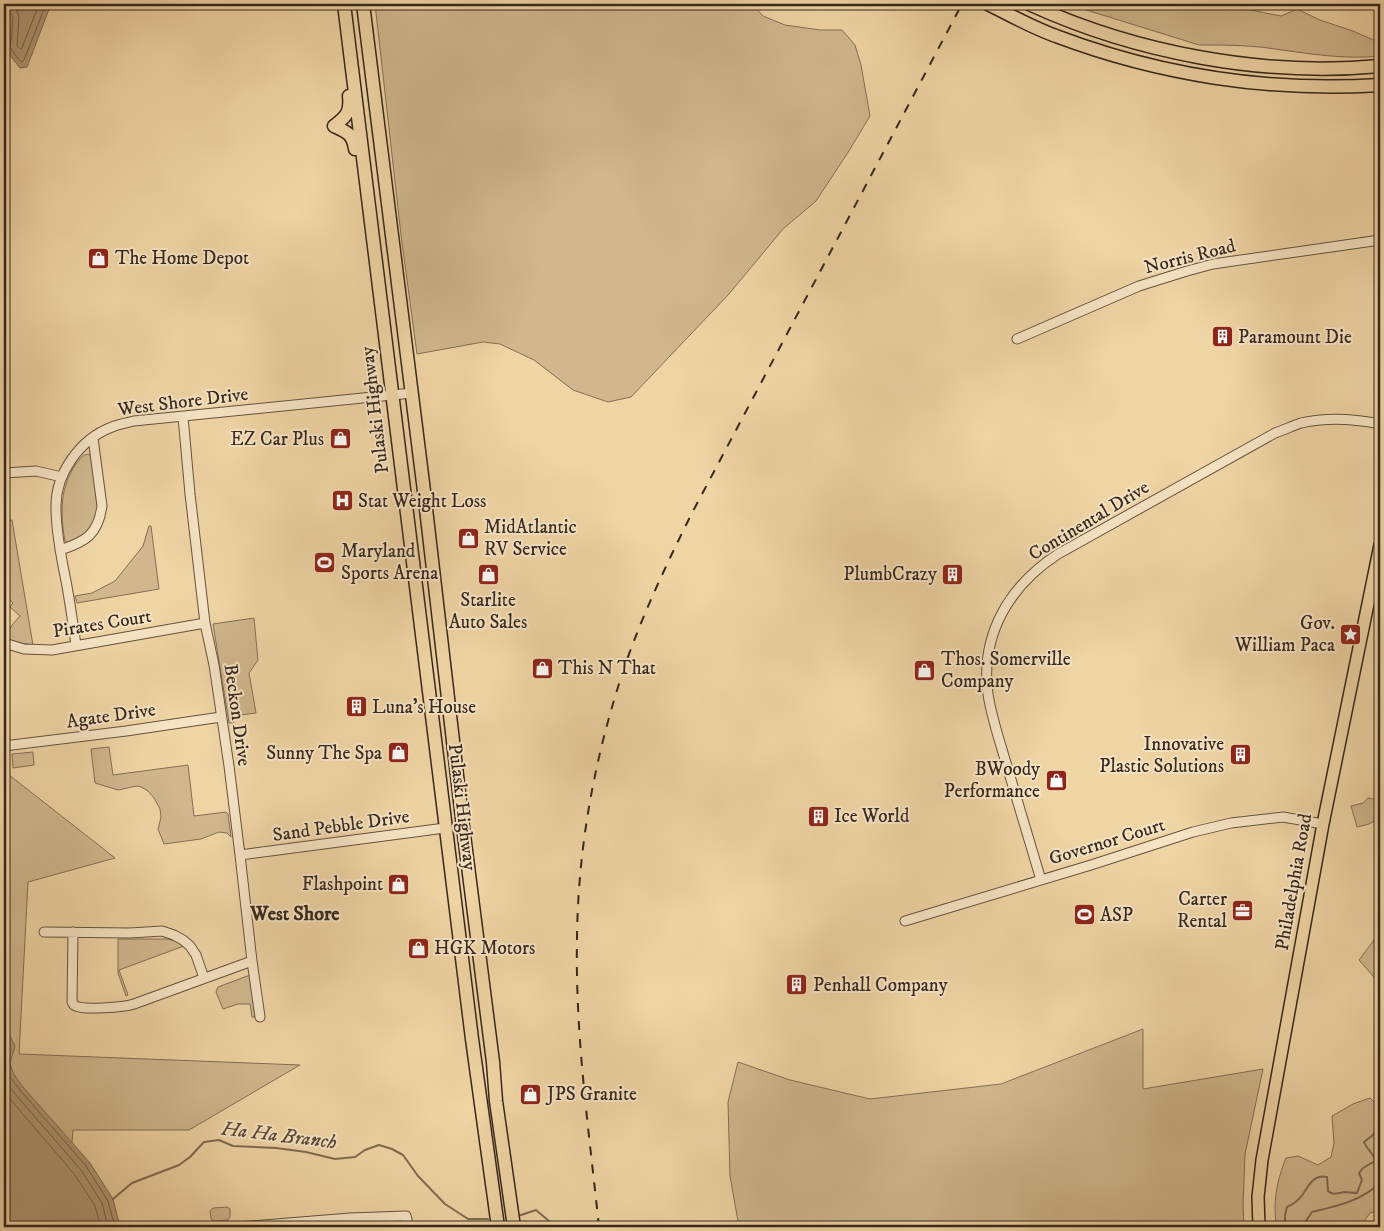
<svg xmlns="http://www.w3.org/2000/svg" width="1384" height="1231" viewBox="0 0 1384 1231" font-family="'IM FELL DW Pica',serif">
<rect width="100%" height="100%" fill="#efd4a4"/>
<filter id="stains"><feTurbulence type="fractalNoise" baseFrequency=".004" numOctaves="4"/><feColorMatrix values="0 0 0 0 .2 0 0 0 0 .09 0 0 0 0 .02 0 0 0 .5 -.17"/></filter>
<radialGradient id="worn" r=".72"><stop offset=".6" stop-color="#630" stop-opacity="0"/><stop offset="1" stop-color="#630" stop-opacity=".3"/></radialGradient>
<path fill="#d0b78d" stroke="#846f55" d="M375,4h377l11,12 22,9 35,5h22l13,15 6,20 9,51 -23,38 -31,47 -33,28 -54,65 -98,103 -23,5 -35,-12 -39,-30 -34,-16 -17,-2 -66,12 -16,-119z
M1067,4h160l8,3 46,9 16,-7 23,11 33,11 27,12v13c-37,4 -75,-3 -112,-8 -23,-3 -46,-3 -69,-3z
M88,454l3,2 8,51 -7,23 -21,14 -6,-3c-5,-28 -5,-54 11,-77 4,-5 6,-9 12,-10z
M4,518h1l1,3 6,-1 21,125 -13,-2 -15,-5 7,-13 8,-9 -10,-9 3,-4 -9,-9z
M149,526h2l8,63 -82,14 -2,-7 17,-3 23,-12 28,-35z
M254,618l4,42 -9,13 7,40 -23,3 1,7h-5l-16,-99z
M109,747l4,28 75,-10 6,51 32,-4 2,2 3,23 -4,-4 -8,-1 -18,7 -37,5 -6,-15 3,-12 -1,-8 -6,-11 -6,-7 -7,-4 -4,-1 -19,4 -23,-7 -4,-34z
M33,752l1,13 -21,3 -1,-14z
M4,771l111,87 -87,24 -9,172 281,11 -111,65h-116l-8,97h-61z
M1368,798l12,2v18l-11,6 -12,3 -6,-21 12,-3z
M1380,932v52l-21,-24z
M118,939h49l9,2 8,5 -65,24 9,25 -2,1 -8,-23z
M250,975l5,42h-3l-2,-13h-12l-15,5 -7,-17 2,-5z
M1143,1029v60l120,-20 -18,85 -2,50 1,23h-505l-9,-51 -2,-74 10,-40 52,18 80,19 131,-15z
M1370,1098l10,9v103l-10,3 -10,14h-83c-5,-23 0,-47 9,-69l12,-2 20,9 13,-8 3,-14 -2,-27 21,-12z
M227,1207l3,2v8l-2,3 -14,1 -3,-2 -1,-8 3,-3z"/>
<path fill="#b09976" stroke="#806b52" d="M4,4h47l-24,63 -7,1 -15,-19c2,-11 1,-20 3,-31l-4,-8z
M4,1029l4,3 7,14 -5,17 3,10 10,14 67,76 23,36 7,28h-116z"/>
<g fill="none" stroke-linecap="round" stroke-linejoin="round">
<path stroke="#74604a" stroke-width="1" d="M10,4l5,3 4,9 -2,30 3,3 2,-1 17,-44
M4,9l5,1 4,7c-1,10 -1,21 -3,30l8,12 4,3 2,-2 22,-56
M4,1036l5,10 -4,17 4,13 11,14 66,76 22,35 7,26
M4,1079l11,15 66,76 21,33 6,24
M4,1092l71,83 20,31 6,21"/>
<path stroke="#806b52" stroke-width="2" d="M113,1199l19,-16 47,-18 11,-8 14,-15 15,-2 14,6 43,2 30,4 29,7 20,-2 10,-7 14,-5 13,4 11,6 15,21 27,28 23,15h20
M518,1216l18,-6 20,17
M1285,1227v-12l2,-8c7,-3 12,-7 16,-13 6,-9 11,-20 24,-17l1,14c6,5 9,2 16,1 4,0 9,1 13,1l5,-13 -3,-7 4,-5 12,-7c-1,-8 -8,-11 -11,-19l9,-7 7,-10
M1308,1227l-2,-6 6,-9c25,-6 49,-11 68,-29"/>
<defs>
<path id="minor" d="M1017,339l122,-53 48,-15 26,-7 167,-24
M183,417l7,77 15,129 9,42 15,101 11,89 12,106 8,56
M4,473l32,-2 26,6
M60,550c25,-8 38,-15 42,-44l-9,-68
M4,643l20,6 28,1 153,-27
M76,645c-3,-21 -6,-43 -10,-64 -5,-24 -10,-49 -10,-73 -1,-34 24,-69 56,-81 7,-3 15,-4 22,-6l278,-28
M4,746l122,-15 95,-14
M240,855l205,-27
M1041,880l-43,-144c-4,-14 -8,-28 -10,-42 -8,-59 21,-108 70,-140l217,-121c9,-3 17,-7 26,-10 26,-6 54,-4 79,1
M905,921l186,-56 102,-33 38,-9 52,-6 40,7
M44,932l86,1 32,-2 12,4 9,5 7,6 6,9 8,23
M73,932l-1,70c1,1 1,2 2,3 7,6 51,2 60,-1l118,-43
M237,1227l113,-9 56,-2 3,11"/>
<path id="major" d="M1259,1227l-1,-30 4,-37 61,-336 57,-279"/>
<path id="highway" d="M344,4l128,1035 26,188
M363,4l60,479 40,344 30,235 3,39 18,126
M988,4c22,11 45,24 68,32 103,39 214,56 324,49
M1029,4c107,49 234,73 351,62
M349,96c2,16 -3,21 -15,30 13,6 19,8 21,23"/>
</defs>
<use href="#minor" stroke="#65523f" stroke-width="11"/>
<use href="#major" stroke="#37271d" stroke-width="14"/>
<use href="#highway" stroke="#37271d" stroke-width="15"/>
<use href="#minor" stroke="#f5e3c4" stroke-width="9"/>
<use href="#major" stroke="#efd4a4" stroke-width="11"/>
<use href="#highway" stroke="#efd4a4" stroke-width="12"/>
<path stroke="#37271d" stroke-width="2" stroke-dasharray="9 9" stroke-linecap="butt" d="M599,1227c-10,-96 -24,-192 -22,-289 1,-97 20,-193 52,-284 18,-49 40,-95 63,-141l270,-509"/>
</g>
<defs>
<symbol id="shop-square" viewBox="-11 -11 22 22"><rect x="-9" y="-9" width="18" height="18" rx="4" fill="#8f2418" stroke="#f5e3c4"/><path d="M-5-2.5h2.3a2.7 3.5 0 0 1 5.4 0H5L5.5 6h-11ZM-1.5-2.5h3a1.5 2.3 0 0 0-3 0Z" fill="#fff"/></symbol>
<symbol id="building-square" viewBox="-11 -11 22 22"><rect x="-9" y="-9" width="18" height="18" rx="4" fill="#8f2418" stroke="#f5e3c4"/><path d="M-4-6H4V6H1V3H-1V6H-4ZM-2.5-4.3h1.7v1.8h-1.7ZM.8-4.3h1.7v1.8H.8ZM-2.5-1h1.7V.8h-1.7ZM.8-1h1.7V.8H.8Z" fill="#fff"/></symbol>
<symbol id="hospital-square" viewBox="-11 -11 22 22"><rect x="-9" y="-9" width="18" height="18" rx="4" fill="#8f2418" stroke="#f5e3c4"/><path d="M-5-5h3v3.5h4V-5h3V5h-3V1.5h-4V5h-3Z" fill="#fff"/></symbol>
<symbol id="stadium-square" viewBox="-11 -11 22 22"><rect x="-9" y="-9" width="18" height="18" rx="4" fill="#8f2418" stroke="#f5e3c4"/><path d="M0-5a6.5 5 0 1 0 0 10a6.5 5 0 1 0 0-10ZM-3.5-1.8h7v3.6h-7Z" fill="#fff"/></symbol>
<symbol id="sight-square" viewBox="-11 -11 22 22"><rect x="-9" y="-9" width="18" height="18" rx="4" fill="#8f2418" stroke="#f5e3c4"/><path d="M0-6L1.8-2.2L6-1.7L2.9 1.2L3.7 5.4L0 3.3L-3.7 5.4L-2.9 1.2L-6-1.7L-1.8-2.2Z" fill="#fff"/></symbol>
<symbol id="office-square" viewBox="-11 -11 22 22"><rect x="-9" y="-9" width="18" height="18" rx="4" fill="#8f2418" stroke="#f5e3c4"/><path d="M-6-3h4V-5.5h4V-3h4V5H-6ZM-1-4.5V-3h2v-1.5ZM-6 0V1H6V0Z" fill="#fff"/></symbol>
</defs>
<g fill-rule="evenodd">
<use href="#shop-square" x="86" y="246" width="25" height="25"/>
<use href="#building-square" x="1210" y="324" width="25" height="25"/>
<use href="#shop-square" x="328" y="426" width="25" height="25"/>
<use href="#hospital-square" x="330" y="488" width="25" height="25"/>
<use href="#shop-square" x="456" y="526" width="25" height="25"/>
<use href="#stadium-square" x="312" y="550" width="25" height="25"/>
<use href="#shop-square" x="476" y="562" width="25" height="25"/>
<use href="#building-square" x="940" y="562" width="25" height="25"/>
<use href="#sight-square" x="1338" y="622" width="25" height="25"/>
<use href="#shop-square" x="530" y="656" width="25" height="25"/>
<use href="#shop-square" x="912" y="658" width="25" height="25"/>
<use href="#building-square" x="344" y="694" width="25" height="25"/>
<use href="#shop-square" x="386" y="740" width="25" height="25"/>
<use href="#building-square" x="1228" y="742" width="25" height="25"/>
<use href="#shop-square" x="1044" y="768" width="25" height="25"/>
<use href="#building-square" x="806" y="804" width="25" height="25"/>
<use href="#shop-square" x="386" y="872" width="25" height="25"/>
<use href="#office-square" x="1230" y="898" width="25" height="25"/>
<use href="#stadium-square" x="1072" y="902" width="25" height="25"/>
<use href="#shop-square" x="406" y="936" width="25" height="25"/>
<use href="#building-square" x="784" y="972" width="25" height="25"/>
<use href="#shop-square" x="518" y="1082" width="25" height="25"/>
</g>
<g text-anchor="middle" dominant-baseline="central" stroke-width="4" stroke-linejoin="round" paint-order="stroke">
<g font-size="19" fill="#37271d" stroke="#f5e3c4">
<text transform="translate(1190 257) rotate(-14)">Norris Road</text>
<text transform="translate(183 402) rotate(-7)">West Shore Drive</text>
<text transform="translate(375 410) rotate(-97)">Pulaski Highway</text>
<text transform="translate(1089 521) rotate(-31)">Continental Drive</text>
<text transform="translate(102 624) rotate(-9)">Pirates Court</text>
<text transform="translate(237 715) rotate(82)">Beckon Drive</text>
<text transform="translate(111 716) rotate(-8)">Agate Drive</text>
<text transform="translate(462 807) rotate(83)">Pulaski Highway</text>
<text transform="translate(341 826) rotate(-8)">Sand Pebble Drive</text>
<text transform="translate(1107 842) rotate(-17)">Governor Court</text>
<text transform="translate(1294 882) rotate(-80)">Philadelphia Road</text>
</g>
<g font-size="19" fill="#37271d" stroke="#f5e3c4" text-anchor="start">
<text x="115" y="258">The Home Depot</text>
<text x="1238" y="337">Paramount Die</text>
<text x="324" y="439" text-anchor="end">EZ Car Plus</text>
<text x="358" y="501">Stat Weight Loss</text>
<text x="484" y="527">MidAtlantic<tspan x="484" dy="22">RV Service</tspan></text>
<text x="341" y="551">Maryland<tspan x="341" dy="22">Sports Arena</tspan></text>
<text x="937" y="574" text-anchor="end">PlumbCrazy</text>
<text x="488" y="600" text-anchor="middle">Starlite<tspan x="488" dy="22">Auto Sales</tspan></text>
<text x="1335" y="623" text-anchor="end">Gov.<tspan x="1335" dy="22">William Paca</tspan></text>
<text x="941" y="659">Thos. Somerville<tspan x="941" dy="22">Company</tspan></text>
<text x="558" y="668">This N That</text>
<text x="372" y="707">Luna's House</text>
<text x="1224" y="744" text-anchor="end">Innovative<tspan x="1224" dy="22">Plastic Solutions</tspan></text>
<text x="382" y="753" text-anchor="end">Sunny The Spa</text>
<text x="1040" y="769" text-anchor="end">BWoody<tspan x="1040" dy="22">Performance</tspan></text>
<text x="834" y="816">Ice World</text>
<text x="383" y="884" text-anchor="end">Flashpoint</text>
<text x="1227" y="899" text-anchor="end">Carter<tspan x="1227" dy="22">Rental</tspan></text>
<text x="1100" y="915">ASP</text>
<text x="434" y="948">HGK Motors</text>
<text x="813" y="985">Penhall Company</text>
<text x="547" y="1094">JPS Granite</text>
</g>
<g font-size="20" font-weight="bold" fill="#37271d" stroke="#f5e3c4">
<text x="295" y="914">West Shore</text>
</g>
<g font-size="20" font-style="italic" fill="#5b4938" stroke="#f5e3c4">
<text transform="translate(279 1136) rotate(7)">Ha Ha Branch</text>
</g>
</g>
<rect width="1384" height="1231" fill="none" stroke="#efd4a4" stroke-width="20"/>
<rect x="5" y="5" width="1374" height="1221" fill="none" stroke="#37271d" stroke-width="2.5"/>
<rect x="10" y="10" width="1364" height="1211" fill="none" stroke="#37271d"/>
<rect width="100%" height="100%" filter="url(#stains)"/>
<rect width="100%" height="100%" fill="url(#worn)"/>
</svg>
